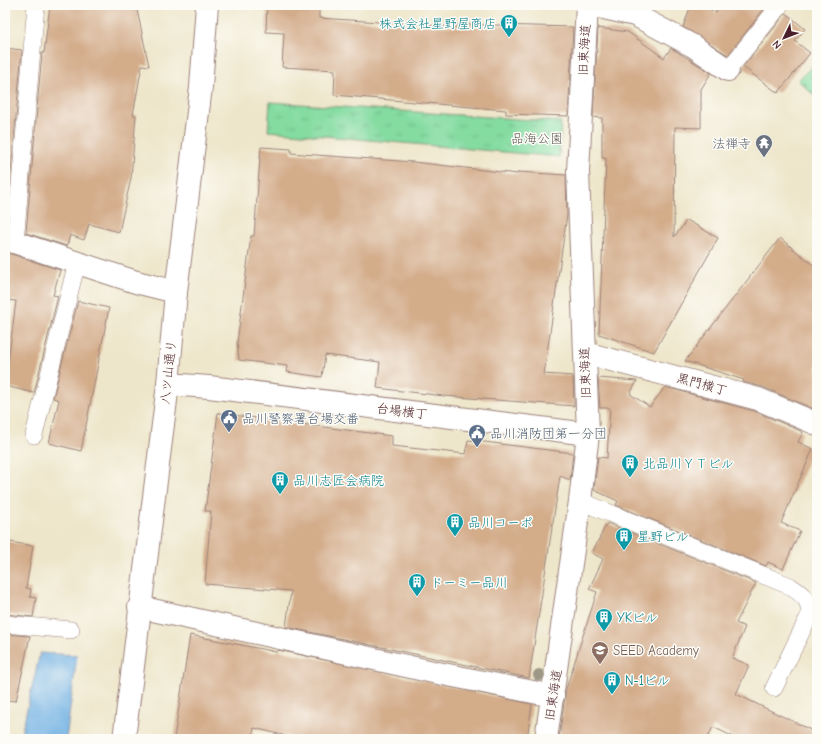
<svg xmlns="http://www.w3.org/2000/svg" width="822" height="744" viewBox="0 0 822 744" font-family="'Comic Neue','Klee One',sans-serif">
<defs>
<pattern id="cemetery-stones" width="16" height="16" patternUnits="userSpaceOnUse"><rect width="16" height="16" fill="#84dca1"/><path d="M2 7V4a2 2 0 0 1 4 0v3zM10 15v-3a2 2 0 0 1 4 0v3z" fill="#74bc8b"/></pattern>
<pattern id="park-tufts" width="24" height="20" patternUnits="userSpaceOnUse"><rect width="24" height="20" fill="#84dca1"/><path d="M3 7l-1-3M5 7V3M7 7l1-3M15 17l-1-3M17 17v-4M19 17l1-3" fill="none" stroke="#74bc8b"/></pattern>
</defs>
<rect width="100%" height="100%" fill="#fdfcf7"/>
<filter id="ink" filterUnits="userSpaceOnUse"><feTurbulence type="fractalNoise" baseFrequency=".025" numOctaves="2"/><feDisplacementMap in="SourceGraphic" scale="8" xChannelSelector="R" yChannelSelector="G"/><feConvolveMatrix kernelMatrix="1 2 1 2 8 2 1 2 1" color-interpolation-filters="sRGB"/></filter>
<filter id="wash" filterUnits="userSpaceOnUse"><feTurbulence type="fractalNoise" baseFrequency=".012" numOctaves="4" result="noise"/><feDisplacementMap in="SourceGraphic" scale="16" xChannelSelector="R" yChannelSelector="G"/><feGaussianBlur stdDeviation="0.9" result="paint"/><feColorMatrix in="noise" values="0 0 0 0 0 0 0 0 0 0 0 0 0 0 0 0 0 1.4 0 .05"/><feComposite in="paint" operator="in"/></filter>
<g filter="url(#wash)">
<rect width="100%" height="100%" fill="#eee6ca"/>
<path fill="url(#cemetery-stones)" stroke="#677e66" d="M817,62v36l-19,-18z"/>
<path fill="url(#park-tufts)" stroke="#677e66" d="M270,102l291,20 -2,35 -291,-26z"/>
<path fill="#6fb0e3" stroke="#5c6887" d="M40,653l37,2 -11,84h-46z"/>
<g id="blocks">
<path fill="#d3ac8a" d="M50,5h86l13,61 -7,-1 -9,50h3l-5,63 -12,54 -30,-8 -5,16 -14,-5 -3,11 -41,-13 16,-180h2z
M267,5h52v13l137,9v-3l117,3 -5,89 -62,-2v-4l-172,-15 1,-25 -53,-3 2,-34 -18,-1z
M691,5h11l14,8 4,-8h47l-39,50 -45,-28z
M786,13l19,16 -10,12 15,12 -32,40 -35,-26z
M598,28l30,4 36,26 7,-10 40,25 -10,16v39l-26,-1 -1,110 13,-17 31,18 -64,114 -55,-18 7,-176h-4v-40l-9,-1z
M5,48l17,2 -16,177h-1z
M261,147l30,2v4l25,2 97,7 105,12v-2l48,3 1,40 -23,159 29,2 1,30 -130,-10 -67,-8 3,-26 -55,-7 -3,22 -35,-5 1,-6 -49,-6 -2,-17 14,-107h3z
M780,238l37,30v135l-3,6 -51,-22 -20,-5 1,-2 -59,-19z
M5,252l55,18 -7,25 5,1 -24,97 -29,-7 11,-85 -11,-1z
M78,301l31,7 -28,143 -32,-8 10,-43 -6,-2z
M598,378l39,3 -7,13 20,13 15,-20 89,24 49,21 -5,10 15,7 -32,74 19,8 -17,38 -15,-7 -2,4 -150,-61 2,-4 -24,-11 4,-33 9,1 3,-50h-10z
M218,413l174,23v10l74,8 2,-14 105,13 -3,27 -10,-4 -31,202 -243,-51 5,-36 -86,-7 6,-73h-6z
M607,523l149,60 -20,40 9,4 -13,31 17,7 -13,29 81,39v6h-79l-25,-12 -6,12h-148l7,-50 31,-97 -8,-3 14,-30 -11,-6z
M5,541l28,5 -7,42 5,1 -1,8 6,1 -3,19 -28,-3z
M5,634l25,2 -14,65 -11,-1z
M190,635l87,17 1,-2 254,54 -5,35h-228l-45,-11 -2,11h-78z"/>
</g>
</g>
<g filter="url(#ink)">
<use href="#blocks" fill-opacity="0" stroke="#9c827a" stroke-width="1"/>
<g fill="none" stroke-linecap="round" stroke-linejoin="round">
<defs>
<path id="service" d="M728,70l52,-65
M15,241l21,-236
M34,435l43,-173
M580,501l210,85c12,9 19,11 20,28l-36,74
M5,624l66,6"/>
<path id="minor" d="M590,5l45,10 58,31 35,24
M5,239l131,43 40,10
M585,353l173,46 59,25
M168,384l41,3 379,47
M139,607l294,65 120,24"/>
<path id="tertiary" d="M124,739l44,-355 8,-92 25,-205 6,-82
M546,739l34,-238 8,-67 -10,-263 9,-166"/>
</defs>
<use href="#service" stroke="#9c827a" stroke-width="18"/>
<use href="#minor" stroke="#9c827a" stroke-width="24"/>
<use href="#tertiary" stroke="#9c827a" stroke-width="24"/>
<use href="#service" stroke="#fff" stroke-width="17"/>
<use href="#minor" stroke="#fff" stroke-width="22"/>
<use href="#tertiary" stroke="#fff" stroke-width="22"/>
</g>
<circle fill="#9d9886" cx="539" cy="675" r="6"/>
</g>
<defs>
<symbol id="building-pin" viewBox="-11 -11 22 30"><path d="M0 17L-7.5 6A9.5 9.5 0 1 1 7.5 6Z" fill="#0f9aa8" stroke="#fdfcf7"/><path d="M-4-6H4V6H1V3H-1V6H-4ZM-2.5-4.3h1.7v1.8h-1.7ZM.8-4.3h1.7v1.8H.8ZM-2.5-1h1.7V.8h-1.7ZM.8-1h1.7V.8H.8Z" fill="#fff"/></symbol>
<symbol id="temple-pin" viewBox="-11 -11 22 30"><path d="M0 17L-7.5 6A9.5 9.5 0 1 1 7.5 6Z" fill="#6b7280" stroke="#fdfcf7"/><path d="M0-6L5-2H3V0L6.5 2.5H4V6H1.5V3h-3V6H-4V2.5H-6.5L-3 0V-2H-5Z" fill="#fff"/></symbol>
<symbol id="civic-pin" viewBox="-11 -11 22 30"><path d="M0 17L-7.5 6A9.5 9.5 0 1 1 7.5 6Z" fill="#5c6f8a" stroke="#fdfcf7"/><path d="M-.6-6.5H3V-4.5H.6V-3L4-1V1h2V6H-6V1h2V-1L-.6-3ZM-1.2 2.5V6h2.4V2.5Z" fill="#fff"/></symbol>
<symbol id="school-pin" viewBox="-11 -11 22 30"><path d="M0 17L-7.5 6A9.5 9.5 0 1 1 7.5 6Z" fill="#8d6e63" stroke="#fdfcf7"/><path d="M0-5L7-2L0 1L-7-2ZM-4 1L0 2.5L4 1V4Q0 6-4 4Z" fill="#fff"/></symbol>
</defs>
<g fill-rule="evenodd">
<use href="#building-pin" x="499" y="13" width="20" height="27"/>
<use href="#temple-pin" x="754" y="133" width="20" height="27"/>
<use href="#civic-pin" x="219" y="408" width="20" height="27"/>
<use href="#civic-pin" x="467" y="423" width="20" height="27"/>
<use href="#building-pin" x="620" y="453" width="20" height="27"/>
<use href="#building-pin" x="270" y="470" width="20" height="27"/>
<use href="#building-pin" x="445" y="512" width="20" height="27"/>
<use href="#building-pin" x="614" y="526" width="20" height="27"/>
<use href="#building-pin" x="407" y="572" width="20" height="27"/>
<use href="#building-pin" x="594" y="607" width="20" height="27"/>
<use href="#school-pin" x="590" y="640" width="20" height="27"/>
<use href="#building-pin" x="602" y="670" width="20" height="27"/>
</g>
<g text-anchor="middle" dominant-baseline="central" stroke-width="3" stroke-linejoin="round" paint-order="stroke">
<g font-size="13" fill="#0d838f" stroke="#fdfcf7" text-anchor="start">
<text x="496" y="23" text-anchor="end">株式会社星野屋商店</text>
<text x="643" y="463">北品川ＹＴビル</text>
<text x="293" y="480">品川志匠会病院</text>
<text x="468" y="522">品川コーポ</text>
<text x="637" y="536">星野ビル</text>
<text x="430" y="582">ドーミー品川</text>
<text x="617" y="617">YKビル</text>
<text x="625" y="680">N-1ビル</text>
</g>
<g font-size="13" fill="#4a1f2b" stroke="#fdfcf7">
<text transform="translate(584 50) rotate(-87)">旧東海道</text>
<text transform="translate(168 372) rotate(-84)">八ツ山通り</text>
<text transform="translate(585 373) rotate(-92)">旧東海道</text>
<text transform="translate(702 384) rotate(15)">黒門横丁</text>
<text transform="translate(402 411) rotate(7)">台場横丁</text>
<text transform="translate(553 695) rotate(-81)">旧東海道</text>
</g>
<g font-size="13" fill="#5b584e" stroke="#fdfcf7">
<text x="537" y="138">品海公園</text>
</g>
<g font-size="13" fill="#5b616d" stroke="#fdfcf7" text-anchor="end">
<text x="751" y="143">法禅寺</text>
</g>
<g font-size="13" fill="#4e5e75" stroke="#fdfcf7" text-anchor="start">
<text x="242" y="418">品川警察署台場交番</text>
<text x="490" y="433">品川消防団第一分団</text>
</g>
<g font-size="13" fill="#785e54" stroke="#fdfcf7" text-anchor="start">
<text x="613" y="650">SEED Academy</text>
</g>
</g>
<rect width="822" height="744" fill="none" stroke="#fdfcf7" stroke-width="20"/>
<g transform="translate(784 38) rotate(227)" stroke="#fdfcf7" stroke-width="3" paint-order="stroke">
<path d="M0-3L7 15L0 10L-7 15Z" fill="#4a1f2b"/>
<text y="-6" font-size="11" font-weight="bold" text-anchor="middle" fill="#4a1f2b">N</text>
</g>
</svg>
